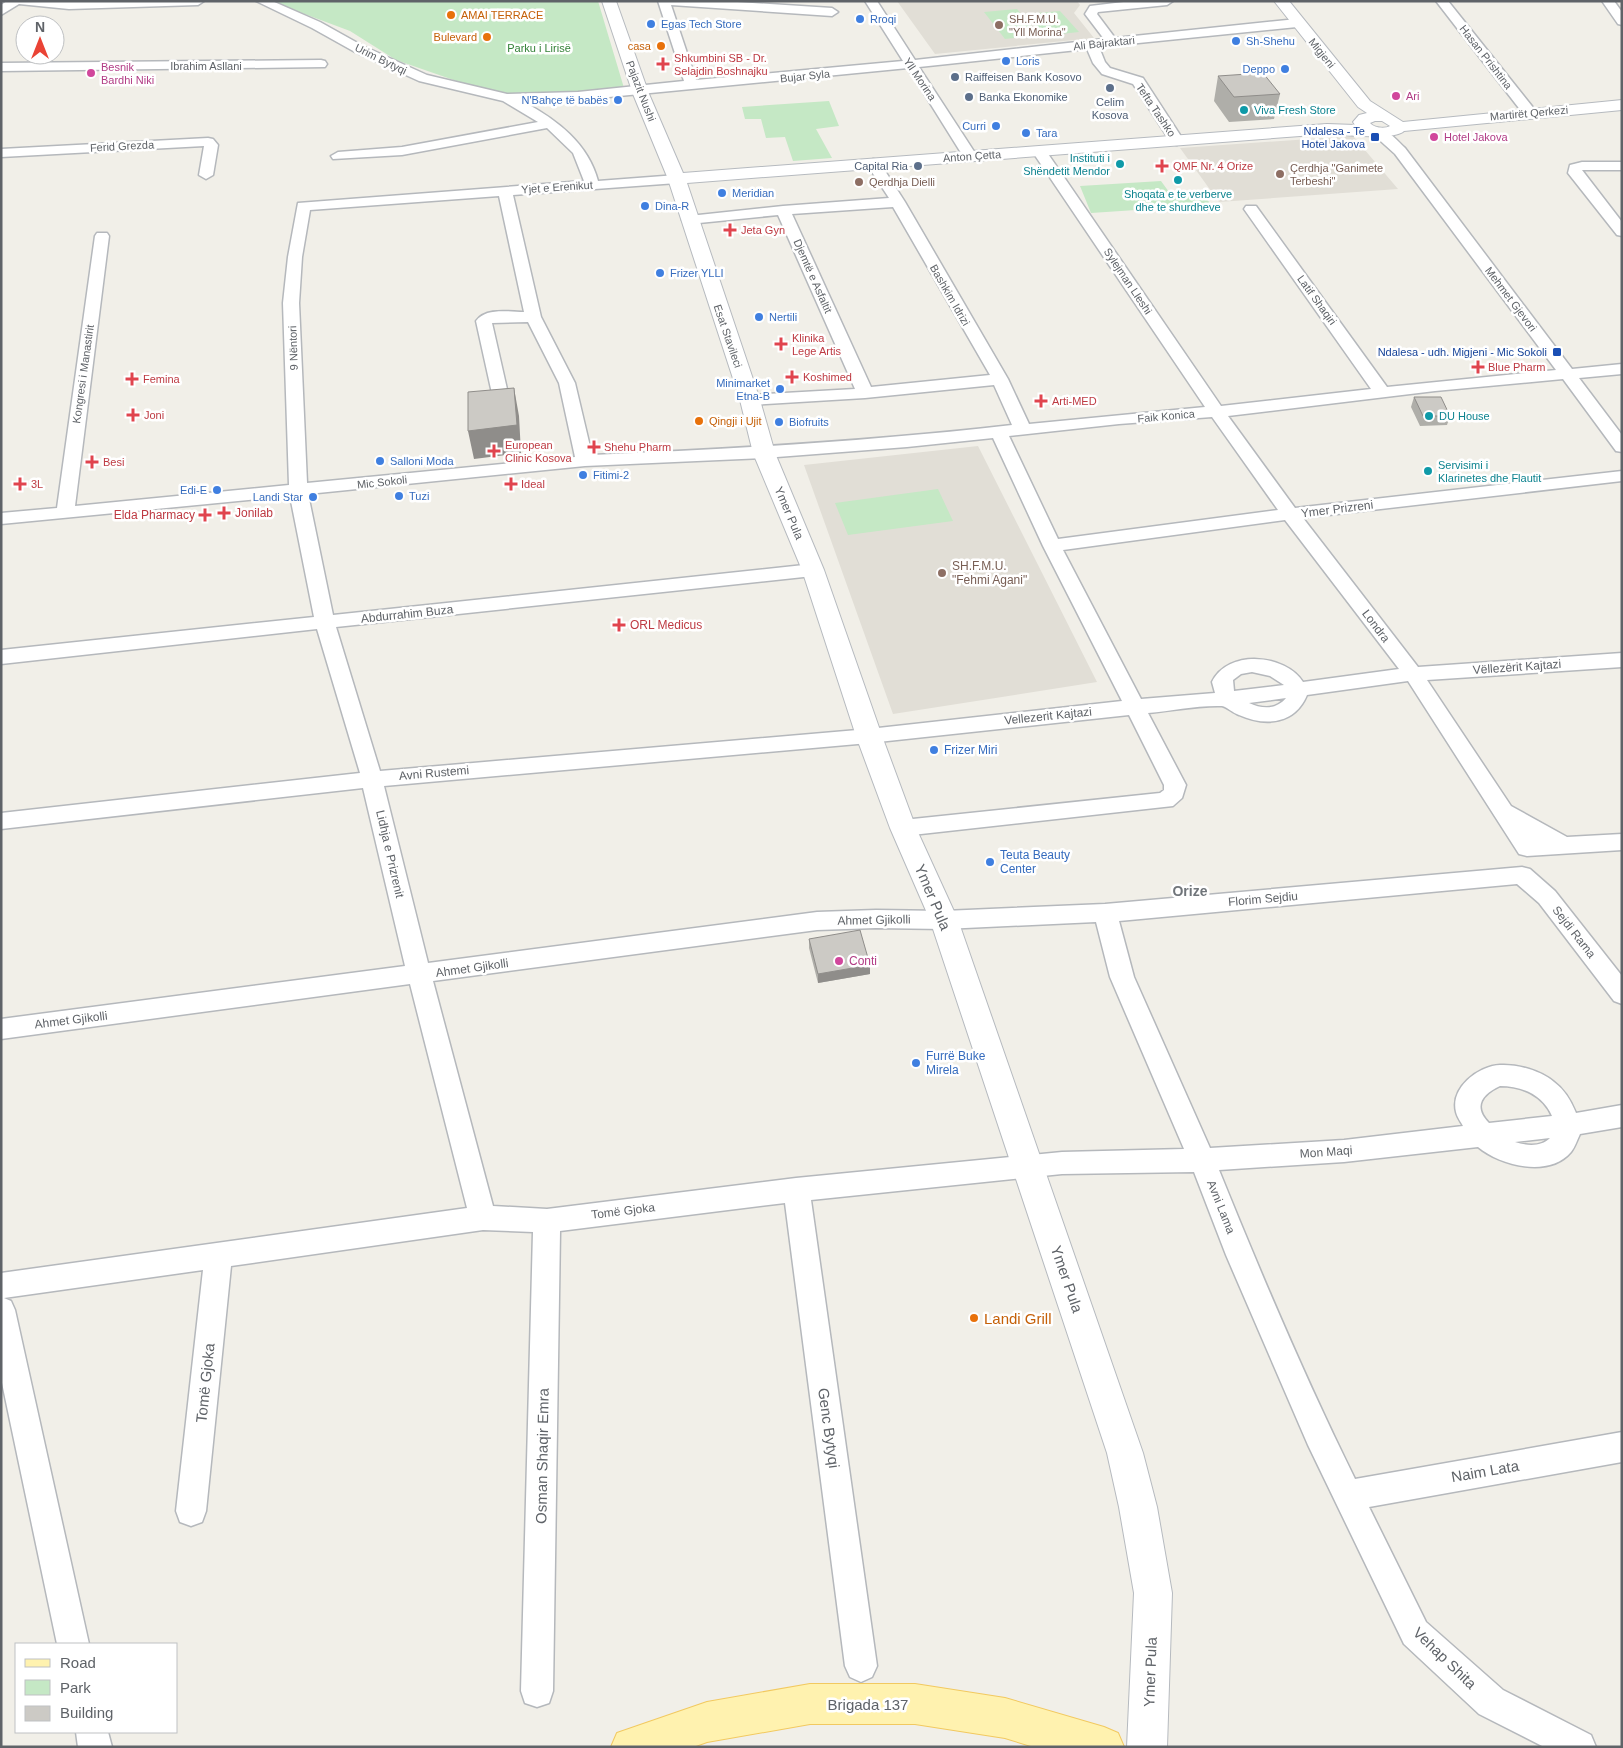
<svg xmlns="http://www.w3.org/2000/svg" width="1623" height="1748" viewBox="0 0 1623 1748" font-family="Helvetica,sans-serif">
<rect width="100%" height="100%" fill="#f1efe8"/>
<path fill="#e1ded6" d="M897,1h180l3,4 -6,8 20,25 -159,16z
M1353,136l45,53 -179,13 -39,-54z
M978,446l119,236 -204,32 -89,-249z"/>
<path fill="#c5e8c5" d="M270,1h328l26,87 -63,9 -70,-4 -95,-33 -46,-29z
M1017,9l22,26 -34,4 -21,-27z
M1060,11l19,21 -36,4 -18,-22z
M829,101l10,25 -23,3 16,29 -39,3 -8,-24 -19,1 -5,-19h-16l-3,-12z
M1161,181l8,11h33l9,13 -120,8 -11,-27z
M938,489l15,32 -105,14 -13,-32z"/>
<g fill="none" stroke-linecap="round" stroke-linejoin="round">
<defs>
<path id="street" d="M7,1h197l-6,4 -129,4 -50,-5 -18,11v-10z
M256,1h16l48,21 43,24 64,29 80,19 71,-2 106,-11 -26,-80h64l110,7 6,4 -6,4 -161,-11 25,75 207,-19 -38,-60h12l38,59 189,-21 -19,-25 5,-8 42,-5h41l-6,4 -69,7 -1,2 18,24 182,-19 6,4 -6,4 -198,20 6,15 5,6 33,10 41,63 -7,4 -5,-1 -39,-60 -31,-10 -9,-11 -6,-14 -168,18 58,89 -7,4 -7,-4 -55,-88 -330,32 -54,2c33,18 64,41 74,79l79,-6 7,4 -7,4 -164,12 28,122 34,66 17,72c141,-6 281,-14 420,-30l-18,-40 -129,13 -115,7 -6,-1 -2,-4 2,-4 6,-1 105,-6 -77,-174 -89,9 -5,-1 -2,-3 2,-3 5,-1 94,-10 106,-8 -23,-35 7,-4 5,1 27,42 103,177 21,45 176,-17 -173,-256 7,-4 5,1 177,258 150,-17 -127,-180 2,-3h10l131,181 169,-17 -161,-216 -20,-18 -2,-3 2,-3c12,-3 22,11 30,18l167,221 50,-5v10l-43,4 43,57v17l-6,-1 -53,-72 -128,12 -207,25 67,92 327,-37v10l-319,37 115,149 204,-14v14l-195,13 84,126 56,31 55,-3v16l-95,6 -8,-2 -111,-173 -101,14c-12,29 -41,32 -68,20 -6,-2 -12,-8 -17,-9 -24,-1 -50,5 -74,7l38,72 -4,13 -9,8 -270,30 -8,-2 -3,-6 3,-6 8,-2 257,-27 4,-3v-5l-35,-70 -260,28 -485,43 44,177 389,-51 59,-2 68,1 161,-7 417,-37 8,2 25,22 67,85v28l-8,-3 -75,-98 -22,-19 -398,37 15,56 76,171 134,-8 119,-14c-2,-4 -6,-9 -7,-14 -6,-24 22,-46 44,-47 18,-1 41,6 54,17 11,8 17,19 22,31l46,-8v22l-42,7c-3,6 -5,13 -9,18 -22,26 -70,14 -93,-5l-134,15 -125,8c42,104 86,208 136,309l267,-47v30l-253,45 57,115 77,68 88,45 5,12h-52l-65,-33 -75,-70 -96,-199 -82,-190 -32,-83 -132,2 -251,26 66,466 -5,11 -11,5 -11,-5 -5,-11 -60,-463 -225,28 -7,460 -4,12 -12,4 -12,-4 -4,-12 12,-459 -50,-2 -252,36 -25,245 -4,11 -11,4 -11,-4 -4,-11 27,-241 -199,28 7,3 4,9 74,334h-32l-56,-266v-105l466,-65 -57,-224 -409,55v-20l404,-53 -42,-178 -362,41v-16l359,-40 -43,-144 -316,35v-14l313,-33 -24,-121 -289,28v-11l56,-5 38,-272 2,-3h10l2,3 -34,270 214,-21 -6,-182 5,-46 10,-54 286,-22 -11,-28 -26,-25 -145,27 -69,4 -2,-3 7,-4 64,-5 136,-25 -35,-21 -84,-20 -64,-29 -43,-24zM499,196l25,116c-15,0 -38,-5 -48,9l17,77 2,4h12l2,-4 -17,-75 36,-1 31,61 16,74 -268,26 -8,-180 3,-46 8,-47zM893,207l97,168 -119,12 -79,-173zM1212,417l66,93 -220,29 -49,-103 110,-12zM993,438l50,108 79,155 -253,28 -489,42 -44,-144 477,-51 7,-2 2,-4 -2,-4 -7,-2 -480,51 -25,-121 277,-28 179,-8 143,-11zM1285,520l114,149 -96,13c-18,-28 -75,-33 -91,0l3,11 -74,6 -78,-149zM1252,672l18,4 14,9 -50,6 -1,-11 8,-6zM1286,698c-10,12 -24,11 -37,5zM1096,922l14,55 74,172 -122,3 -266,26 -249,31 -54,-3 -60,-225 384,-51 59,-2 68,1zM1500,1086c22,0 43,9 52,30l-63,7c-17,-17 -6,-29 11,-37zM1550,1138c-9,9 -23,8 -35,4z
M1436,1h12l87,109 2,3 -2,3h-10z
M1602,1h12l8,11v13l-4,-1z
M321,60l4,1 2,3 -2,3 -324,4v-8z
M208,138l5,1 5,6 -5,30 -7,4 -7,-4 5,-29 -203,11v-8z
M1582,162h40v8h-40l40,52v14l-5,-1 -49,-62 2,-8z
M76,1732h32l4,15h-34z"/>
<path id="secondary" d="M602,1h14l33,93 34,79 644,-49 28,1 -2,-3 6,-7 8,-2 -9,-6 -84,-106h15l81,100 33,21 219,-22v10l-218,21c-10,10 -61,3 -77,3l-640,49 73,217 15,53 49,117 58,166 34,92 42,92 185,533 14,54 15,86 -5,154h-40l7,-154 -15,-86 -12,-54 -177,-533 -40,-92 -34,-92 -54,-166 -49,-117 -13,-53 -72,-221 -35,-85zM1375,121h7l8,5c-5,3 -16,2 -20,-3z"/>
<path id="primary" d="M810,1684h105l90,14 99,29 14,6 6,14h-90l-29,-9 -90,-14h-105l-103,18 -14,5h-82l6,-14 90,-31z"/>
</defs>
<use href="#street" stroke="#b5b8bc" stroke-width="3"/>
<use href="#secondary" stroke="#b6babf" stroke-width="2"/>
<use href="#primary" stroke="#f2c960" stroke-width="2"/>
<use href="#street" fill="#fff" fill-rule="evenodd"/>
<use href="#secondary" fill="#fff" fill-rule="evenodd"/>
<use href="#primary" fill="#fff2af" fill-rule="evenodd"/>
</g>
<path fill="#afaea9" d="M1218,76l62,18 -6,25 -45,3 -15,-21z
M1414,397l36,19 -3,9 -27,1 -9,-19z
M809,939l61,35 -52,9 -9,-35z"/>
<path fill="#8f8d8a" d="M514,388l5,28 2,37 -47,6 -6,-28z
M870,965v9l-52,9v-9z"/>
<path fill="#cccac5" stroke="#8f8d8a" d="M1263,73l17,21 -46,3 -16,-21z
M514,388l3,37 -49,6v-39z
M1414,397h27l9,19h-27z
M860,930l10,35 -52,9 -9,-35z"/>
<g fill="#e8710a" stroke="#fff" stroke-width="2">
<circle cx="451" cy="15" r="5"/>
<circle cx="487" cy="37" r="5"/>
<circle cx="661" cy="46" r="5"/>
<circle cx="699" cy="421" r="5"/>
<circle cx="974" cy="1318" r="5"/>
</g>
<g fill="#3f7fe0" stroke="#fff" stroke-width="2">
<circle cx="860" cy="19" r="5"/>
<circle cx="651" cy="24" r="5"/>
<circle cx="1236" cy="41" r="5"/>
<circle cx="1006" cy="61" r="5"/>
<circle cx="1285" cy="69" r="5"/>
<circle cx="618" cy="100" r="5"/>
<circle cx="996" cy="126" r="5"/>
<circle cx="1026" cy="133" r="5"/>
<circle cx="722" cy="193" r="5"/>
<circle cx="645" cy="206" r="5"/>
<circle cx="660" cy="273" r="5"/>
<circle cx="759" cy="317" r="5"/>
<circle cx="780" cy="389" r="5"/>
<circle cx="779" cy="422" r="5"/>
<circle cx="380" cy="461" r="5"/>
<circle cx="583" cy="475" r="5"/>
<circle cx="217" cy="490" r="5"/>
<circle cx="399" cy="496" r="5"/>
<circle cx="313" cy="497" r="5"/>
<circle cx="934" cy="750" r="5"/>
<circle cx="990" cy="862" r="5"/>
<circle cx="916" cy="1063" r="5"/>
</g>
<g fill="#8d6e63" stroke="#fff" stroke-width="2">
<circle cx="999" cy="25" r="5"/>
<circle cx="1280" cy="174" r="5"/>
<circle cx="859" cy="182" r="5"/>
<circle cx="942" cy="573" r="5"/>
</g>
<g fill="#e0444e" stroke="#fff" stroke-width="2">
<path d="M660.5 56.5h5v5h5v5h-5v5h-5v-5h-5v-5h5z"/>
<path d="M1159.5 158.5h5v5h5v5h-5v5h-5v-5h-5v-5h5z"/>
<path d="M727.5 222.5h5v5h5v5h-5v5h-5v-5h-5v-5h5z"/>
<path d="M778.5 336.5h5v5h5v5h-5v5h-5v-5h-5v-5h5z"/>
<path d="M1475.5 359.5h5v5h5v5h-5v5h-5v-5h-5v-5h5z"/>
<path d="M789.5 369.5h5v5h5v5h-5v5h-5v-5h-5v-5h5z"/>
<path d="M129.5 371.5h5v5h5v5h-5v5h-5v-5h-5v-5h5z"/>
<path d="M1038.5 393.5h5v5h5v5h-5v5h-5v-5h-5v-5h5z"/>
<path d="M130.5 407.5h5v5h5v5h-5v5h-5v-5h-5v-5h5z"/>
<path d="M591.5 439.5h5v5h5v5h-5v5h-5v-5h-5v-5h5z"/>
<path d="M491.5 443.5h5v5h5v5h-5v5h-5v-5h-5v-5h5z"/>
<path d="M89.5 454.5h5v5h5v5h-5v5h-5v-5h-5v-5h5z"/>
<path d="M17.5 476.5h5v5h5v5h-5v5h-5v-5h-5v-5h5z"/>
<path d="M508.5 476.5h5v5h5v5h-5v5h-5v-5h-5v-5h5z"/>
<path d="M221.5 505.5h5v5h5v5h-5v5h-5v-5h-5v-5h5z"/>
<path d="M202.5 507.5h5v5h5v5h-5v5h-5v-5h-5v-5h5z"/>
<path d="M616.5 617.5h5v5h5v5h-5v5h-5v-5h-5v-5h5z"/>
</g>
<g fill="#d1479c" stroke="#fff" stroke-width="2">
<circle cx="91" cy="73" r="5"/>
<circle cx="1396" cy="96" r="5"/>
<circle cx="1434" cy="137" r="5"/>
<circle cx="839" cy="961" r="5"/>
</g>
<g fill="#5c6f8a" stroke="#fff" stroke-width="2">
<circle cx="955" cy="77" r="5"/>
<circle cx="1110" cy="88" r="5"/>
<circle cx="969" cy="97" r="5"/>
<circle cx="918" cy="166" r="5"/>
</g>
<g fill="#0f9aa8" stroke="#fff" stroke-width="2">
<circle cx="1244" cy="110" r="5"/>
<circle cx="1120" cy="164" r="5"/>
<circle cx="1178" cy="180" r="5"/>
<circle cx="1429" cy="416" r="5"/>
<circle cx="1428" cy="471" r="5"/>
</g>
<g fill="#1a4fb4" stroke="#fff" stroke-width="2">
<rect x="1370" y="132" width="10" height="10" rx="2.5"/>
<rect x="1552" y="347" width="10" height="10" rx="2.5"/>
</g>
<g text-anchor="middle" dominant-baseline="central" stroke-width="5" stroke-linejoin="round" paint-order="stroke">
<g font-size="11" fill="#c56008" stroke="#fff" text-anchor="start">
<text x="461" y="15">AMAI TERRACE</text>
<text x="477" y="37" text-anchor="end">Bulevard</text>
<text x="651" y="46" text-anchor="end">casa</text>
<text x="709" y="421">Qingji i Ujit</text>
</g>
<g font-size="11" fill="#366cbe" stroke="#fff" text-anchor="start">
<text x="870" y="19">Rroqi</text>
<text x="661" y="24">Egas Tech Store</text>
<text x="1246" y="41">Sh-Shehu</text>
<text x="1016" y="61">Loris</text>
<text x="1275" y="69" text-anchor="end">Deppo</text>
<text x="608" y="100" text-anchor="end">N'Bahçe të babës</text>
<text x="986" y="126" text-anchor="end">Curri</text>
<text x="1036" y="133">Tara</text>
<text x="732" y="193">Meridian</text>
<text x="655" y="206">Dina-R</text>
<text x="670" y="273">Frizer YLLI</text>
<text x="769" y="317">Nertili</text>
<text x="770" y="383" text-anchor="end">Minimarket<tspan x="770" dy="13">Etna-B</tspan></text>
<text x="789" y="422">Biofruits</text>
<text x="390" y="461">Salloni Moda</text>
<text x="593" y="475">Fitimi-2</text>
<text x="207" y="490" text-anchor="end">Edi-E</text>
<text x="409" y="496">Tuzi</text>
<text x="303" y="497" text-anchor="end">Landi Star</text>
</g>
<g font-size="11" fill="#785e54" stroke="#fff" text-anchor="start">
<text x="1009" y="19">SH.F.M.U.<tspan x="1009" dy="13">"Yll Morina"</tspan></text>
<text x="1290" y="168">Çerdhja "Ganimete<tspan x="1290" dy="13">Terbeshi"</tspan></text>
<text x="869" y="182">Qerdhja Dielli</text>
</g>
<g font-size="11" fill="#5f6368" stroke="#fff">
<text transform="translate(1104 43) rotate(-6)">Ali Bajraktari</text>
<text transform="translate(1322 53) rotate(51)">Migjeni</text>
<text transform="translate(1486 57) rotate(52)">Hasan Prishtina</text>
<text transform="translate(381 59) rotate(26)">Urim Bytyqi</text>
<text x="206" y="66">Ibrahim Asllani</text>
<text transform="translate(805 76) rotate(-6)">Bujar Syla</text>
<text transform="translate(920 79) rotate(56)">Yll Morina</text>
<text transform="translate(641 91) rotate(69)">Pajazit Nushi</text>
<text transform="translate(1156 110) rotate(56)">Tefta Tashko</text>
<text transform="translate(1529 113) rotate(-5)">Martirët Qerkezi</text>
<text transform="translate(122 146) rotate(-3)">Ferid Grezda</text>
<text transform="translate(972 156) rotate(-4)">Anton Çetta</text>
<text transform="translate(557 187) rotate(-4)">Yjet e Erenikut</text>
<text transform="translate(813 276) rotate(66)">Djemtë e Asfaltit</text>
<text transform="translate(1128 281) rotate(56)">Sylejman Lleshi</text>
<text transform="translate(950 295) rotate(60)">Bashkim Idrizi</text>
<text transform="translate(1511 299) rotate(53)">Mehmet Gjevori</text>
<text transform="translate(1317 300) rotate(54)">Latif Shaqiri</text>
<text transform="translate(728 336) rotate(71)">Esat Stavileci</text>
<text transform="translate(293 348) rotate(-92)">9 Nëntori</text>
<text transform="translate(83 374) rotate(-82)">Kongresi i Manastirit</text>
<text transform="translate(1166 416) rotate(-5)">Faik Konica</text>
<text transform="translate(382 482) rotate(-6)">Mic Sokoli</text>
</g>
<g font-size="11" fill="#348238" stroke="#fff">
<text x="539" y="48">Parku i Lirisë</text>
</g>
<g font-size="11" fill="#be3a42" stroke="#fff" text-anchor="start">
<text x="674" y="58">Shkumbini SB - Dr.<tspan x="674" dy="13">Selajdin Boshnajku</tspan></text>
<text x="1173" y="166">QMF Nr. 4 Orize</text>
<text x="741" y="230">Jeta Gyn</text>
<text x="792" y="338">Klinika<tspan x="792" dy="13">Lege Artis</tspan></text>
<text x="1488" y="367">Blue Pharm</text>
<text x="803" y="377">Koshimed</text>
<text x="143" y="379">Femina</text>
<text x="1052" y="401">Arti-MED</text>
<text x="144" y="415">Joni</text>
<text x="505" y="445">European<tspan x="505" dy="13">Clinic Kosova</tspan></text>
<text x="604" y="447">Shehu Pharm</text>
<text x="103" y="462">Besi</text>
<text x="31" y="484">3L</text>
<text x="521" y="484">Ideal</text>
</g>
<g font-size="11" fill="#b23c85" stroke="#fff" text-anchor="start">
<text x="101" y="67">Besnik<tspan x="101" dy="13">Bardhi Niki</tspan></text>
<text x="1406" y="96">Ari</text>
<text x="1444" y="137">Hotel Jakova</text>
</g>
<g font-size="11" fill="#4e5e75" stroke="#fff" text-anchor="start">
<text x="965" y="77">Raiffeisen Bank Kosovo</text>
<text x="979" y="97">Banka Ekonomike</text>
<text x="1110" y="102" text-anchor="middle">Celim<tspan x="1110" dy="13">Kosova</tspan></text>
<text x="908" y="166" text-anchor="end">Capital Ria</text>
</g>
<g font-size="11" fill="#0d838f" stroke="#fff" text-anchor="start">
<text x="1254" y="110">Viva Fresh Store</text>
<text x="1110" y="158" text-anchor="end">Instituti i<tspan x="1110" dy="13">Shëndetit Mendor</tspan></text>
<text x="1178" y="194" text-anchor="middle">Shoqata e te verberve<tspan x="1178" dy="13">dhe te shurdheve</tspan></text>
<text x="1439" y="416">DU House</text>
<text x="1438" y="465">Servisimi i<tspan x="1438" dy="13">Klarinetes dhe Flautit</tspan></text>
</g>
<g font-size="11" fill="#164399" stroke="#fff" text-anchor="end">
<text x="1365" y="131">Ndalesa - Te<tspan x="1365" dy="13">Hotel Jakova</tspan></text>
<text x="1547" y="352">Ndalesa - udh. Migjeni - Mic Sokoli</text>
</g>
<g font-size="12" fill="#5f6368" stroke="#fff">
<text transform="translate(1337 509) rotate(-7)">Ymer Prizreni</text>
<text transform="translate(789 513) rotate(67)">Ymer Pula</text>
<text transform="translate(407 614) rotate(-6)">Abdurrahim Buza</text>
<text transform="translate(1376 626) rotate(53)">Londra</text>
<text transform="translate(1517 667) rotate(-4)">Vëllezërit Kajtazi</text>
<text transform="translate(1048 716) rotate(-6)">Vellezerit Kajtazi</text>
<text transform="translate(434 773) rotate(-5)">Avni Rustemi</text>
<text transform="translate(390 854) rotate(77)">Lidhja e Prizrenit</text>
<text transform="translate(1263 899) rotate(-5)">Florim Sejdiu</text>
<text transform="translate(874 920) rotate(-1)">Ahmet Gjikolli</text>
<text transform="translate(1574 932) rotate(52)">Sejdi Rama</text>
<text transform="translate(472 968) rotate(-8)">Ahmet Gjikolli</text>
<text transform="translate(71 1020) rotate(-7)">Ahmet Gjikolli</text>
<text transform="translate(1326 1152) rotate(-4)">Mon Maqi</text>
<text transform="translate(1221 1207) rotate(68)">Avni Lama</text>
<text transform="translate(623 1211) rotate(-7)">Tomë Gjoka</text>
</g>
<g font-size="12" fill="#be3a42" stroke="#fff" text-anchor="start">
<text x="235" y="513">Jonilab</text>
<text x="195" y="515" text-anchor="end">Elda Pharmacy</text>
<text x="630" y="625">ORL Medicus</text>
</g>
<g font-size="12" fill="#785e54" stroke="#fff" text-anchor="start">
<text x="952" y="566">SH.F.M.U.<tspan x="952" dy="14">"Fehmi Agani"</tspan></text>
</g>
<g font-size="12" fill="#366cbe" stroke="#fff" text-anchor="start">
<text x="944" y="750">Frizer Miri</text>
<text x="1000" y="855">Teuta Beauty<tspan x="1000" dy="14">Center</tspan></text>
<text x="926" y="1056">Furrë Buke<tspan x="926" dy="14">Mirela</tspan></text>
</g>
<g font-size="12" fill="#b23c85" stroke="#fff" text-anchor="start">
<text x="849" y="961">Conti</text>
</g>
<g font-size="14" font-weight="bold" fill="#70757a" stroke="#fff">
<text x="1190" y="891">Orize</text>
</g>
<g font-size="15" fill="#5f6368" stroke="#fff">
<text transform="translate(933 897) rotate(67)">Ymer Pula</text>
<text transform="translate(1067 1279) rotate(71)">Ymer Pula</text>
<text transform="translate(205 1383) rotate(-84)">Tomë Gjoka</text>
<text transform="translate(829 1428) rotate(82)">Genc Bytyqi</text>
<text transform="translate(542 1456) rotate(-89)">Osman Shaqir Emra</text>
<text transform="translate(1485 1471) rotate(-10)">Naim Lata</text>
<text transform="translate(1445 1658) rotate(44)">Vehap Shita</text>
<text transform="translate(1150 1672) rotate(-88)">Ymer Pula</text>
<text x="868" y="1704">Brigada 137</text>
</g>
<g font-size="15" fill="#c56008" stroke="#fff" text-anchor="start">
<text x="984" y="1318">Landi Grill</text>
</g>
</g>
<rect width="1623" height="1748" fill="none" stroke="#5f6368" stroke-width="5"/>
<rect x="15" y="1643" width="162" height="90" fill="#ffffff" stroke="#bfc1c3"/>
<rect x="25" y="1659" width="25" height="8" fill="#fff2af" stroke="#bfc1c3"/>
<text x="60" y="1668" font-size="15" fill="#5f6368">Road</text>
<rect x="25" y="1680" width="25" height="15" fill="#c5e8c5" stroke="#bfc1c3"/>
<text x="60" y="1693" font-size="15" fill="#5f6368">Park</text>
<rect x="25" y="1706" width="25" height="15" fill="#cccac5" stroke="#bfc1c3"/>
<text x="60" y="1718" font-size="15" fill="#5f6368">Building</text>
<g transform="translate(40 40)"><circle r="24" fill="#ffffff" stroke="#bfc1c3"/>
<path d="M0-4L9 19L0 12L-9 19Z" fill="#ea4335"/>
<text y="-8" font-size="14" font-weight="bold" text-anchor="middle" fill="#5f6368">N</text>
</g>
</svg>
